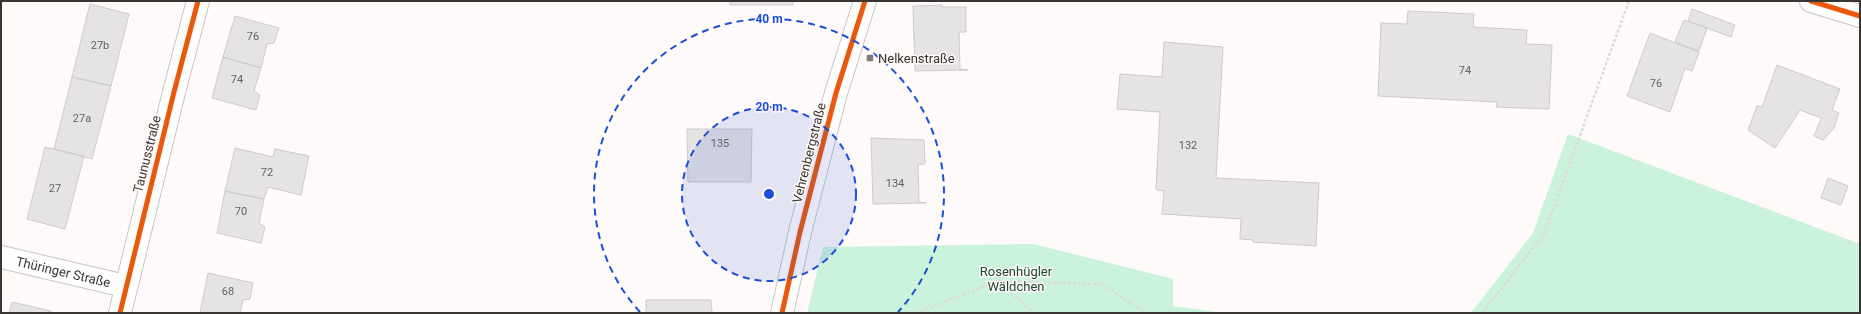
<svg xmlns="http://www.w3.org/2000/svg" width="1861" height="314" viewBox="0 0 1861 314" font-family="Roboto,sans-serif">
<rect width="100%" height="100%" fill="#fdfaf9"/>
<path fill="#cbf3dc" d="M1568,134l292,110v69h-389l62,-80z
M1033,244l140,35v27l51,7h-417l16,-66z"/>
<path fill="#e5e3e3" stroke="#cdcbcb" d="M730,1h63v4h-63z
M90,4l39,10 -18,72 -39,-9z
M942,5v2h24v25h-7l1,37 8,1 -53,1 -2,-65z
M1692,9l43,16 -4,12 -43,-16z
M1408,11l66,3 -1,13 54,3 -1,14 26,1 -3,64 -53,-2 1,-5 -119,-6 3,-73 26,1z
M235,16l44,12 -5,15 -7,1 -6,24 -38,-11z
M1684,20l23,8 -8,23 -24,-9z
M1650,33l49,19 -7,19 -7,-3 -15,44 -43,-16z
M1164,42l59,5 -7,131 103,5 -3,63 -63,-4v-2l-13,-1 1,-20 -79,-5 2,-23 -7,-1 -1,-2 4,-76 -43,-3 3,-35 42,3z
M223,57l38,11 -7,23 6,4 -4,15 -44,-12z
M1777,65l63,24 -8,21 7,3 -5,15 -11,12 -9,-4 7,-18 -21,-8 -25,38 -27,-18 9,-24 5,1z
M72,77l39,9 -19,73 -38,-10z
M687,129h65l-1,53h-63z
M871,138l53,2 1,24 -7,1 1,37 7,1 -53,1z
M45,147l39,9 -19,73 -38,-10z
M235,148l38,9 2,-8 34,7 -8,39 -33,-8 -4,12 -39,-8z
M1828,178l20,8 -7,19 -20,-7z
M225,191l39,8 -5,24 6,4 -4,16 -44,-10z
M208,273l45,10 -3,16 -7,1 -3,13h-40z
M646,300h65l1,13h-66z
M12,302l39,9 -1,2h-41z"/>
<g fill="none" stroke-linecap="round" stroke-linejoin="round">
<defs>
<g id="minor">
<path d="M1811,1l49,15"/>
<path id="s1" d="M1,257l124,29"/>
<path d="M120,313l54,-221 24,-91"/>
<path d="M782,313l18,-81 36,-139 29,-92"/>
</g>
</defs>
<use href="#minor" stroke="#c8c5c4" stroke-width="24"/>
<path stroke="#dbdada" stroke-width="2.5" stroke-dasharray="3 2" stroke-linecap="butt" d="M998,281l104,3 44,29
M916,313l82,-32 36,32
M1482,313l62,-79 85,-233"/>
<use href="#minor" stroke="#fffefe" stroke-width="22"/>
<defs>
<path id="cycleway" d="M1811,1l49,15
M120,313l54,-221 24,-91
M782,313l18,-81 36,-139 29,-92"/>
</defs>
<use href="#cycleway" stroke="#fef9f8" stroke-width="8"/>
<use href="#cycleway" stroke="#e8590c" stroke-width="5"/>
</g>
<circle cx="769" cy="194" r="87" fill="#1d4ed8" fill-opacity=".12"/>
<g fill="none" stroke="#1d4ed8" stroke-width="2" stroke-dasharray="7 5">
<circle cx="769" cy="194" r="87"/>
<path d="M640 312A175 175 0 1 1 898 312"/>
</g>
<rect fill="#7d7a78" stroke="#fef9f8" stroke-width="1.5" x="866" y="54" width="8" height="8" rx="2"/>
<g text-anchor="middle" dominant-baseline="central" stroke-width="3" stroke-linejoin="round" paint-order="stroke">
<g font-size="11" fill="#646260">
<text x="253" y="36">76</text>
<text x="100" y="45">27b</text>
<text x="1465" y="70">74</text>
<text x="237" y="79">74</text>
<text x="1656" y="83">76</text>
<text x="82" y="118">27a</text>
<text x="720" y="143">135</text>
<text x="1188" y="145">132</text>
<text x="267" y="172">72</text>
<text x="895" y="183">134</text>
<text x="55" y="188">27</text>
<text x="241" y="211">70</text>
<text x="228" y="291">68</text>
</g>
<g font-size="13" fill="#383533" stroke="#fef9f8" text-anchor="start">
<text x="878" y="58">Nelkenstraße</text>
</g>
<g font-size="13" fill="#383533" stroke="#fef9f8">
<text transform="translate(809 153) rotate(-76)">Vehrenbergstraße</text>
<text transform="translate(147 154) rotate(-76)">Taunusstraße</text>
<text stroke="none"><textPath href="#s1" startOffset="64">Thüringer Straße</textPath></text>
</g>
<g font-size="13" fill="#1e4531" stroke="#fef9f8">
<text x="1016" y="271">Rosenhügler<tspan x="1016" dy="15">Wäldchen</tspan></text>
</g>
</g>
<circle cx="769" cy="194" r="6" fill="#1d4ed8" stroke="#fef9f8" stroke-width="2"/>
<g font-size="12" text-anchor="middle" font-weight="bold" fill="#1d4ed8" stroke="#fef9f8" stroke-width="3" stroke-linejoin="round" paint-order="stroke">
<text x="769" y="23">40 m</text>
<text x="769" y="111">20 m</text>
</g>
<rect width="1861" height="314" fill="none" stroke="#383533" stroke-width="4"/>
</svg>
